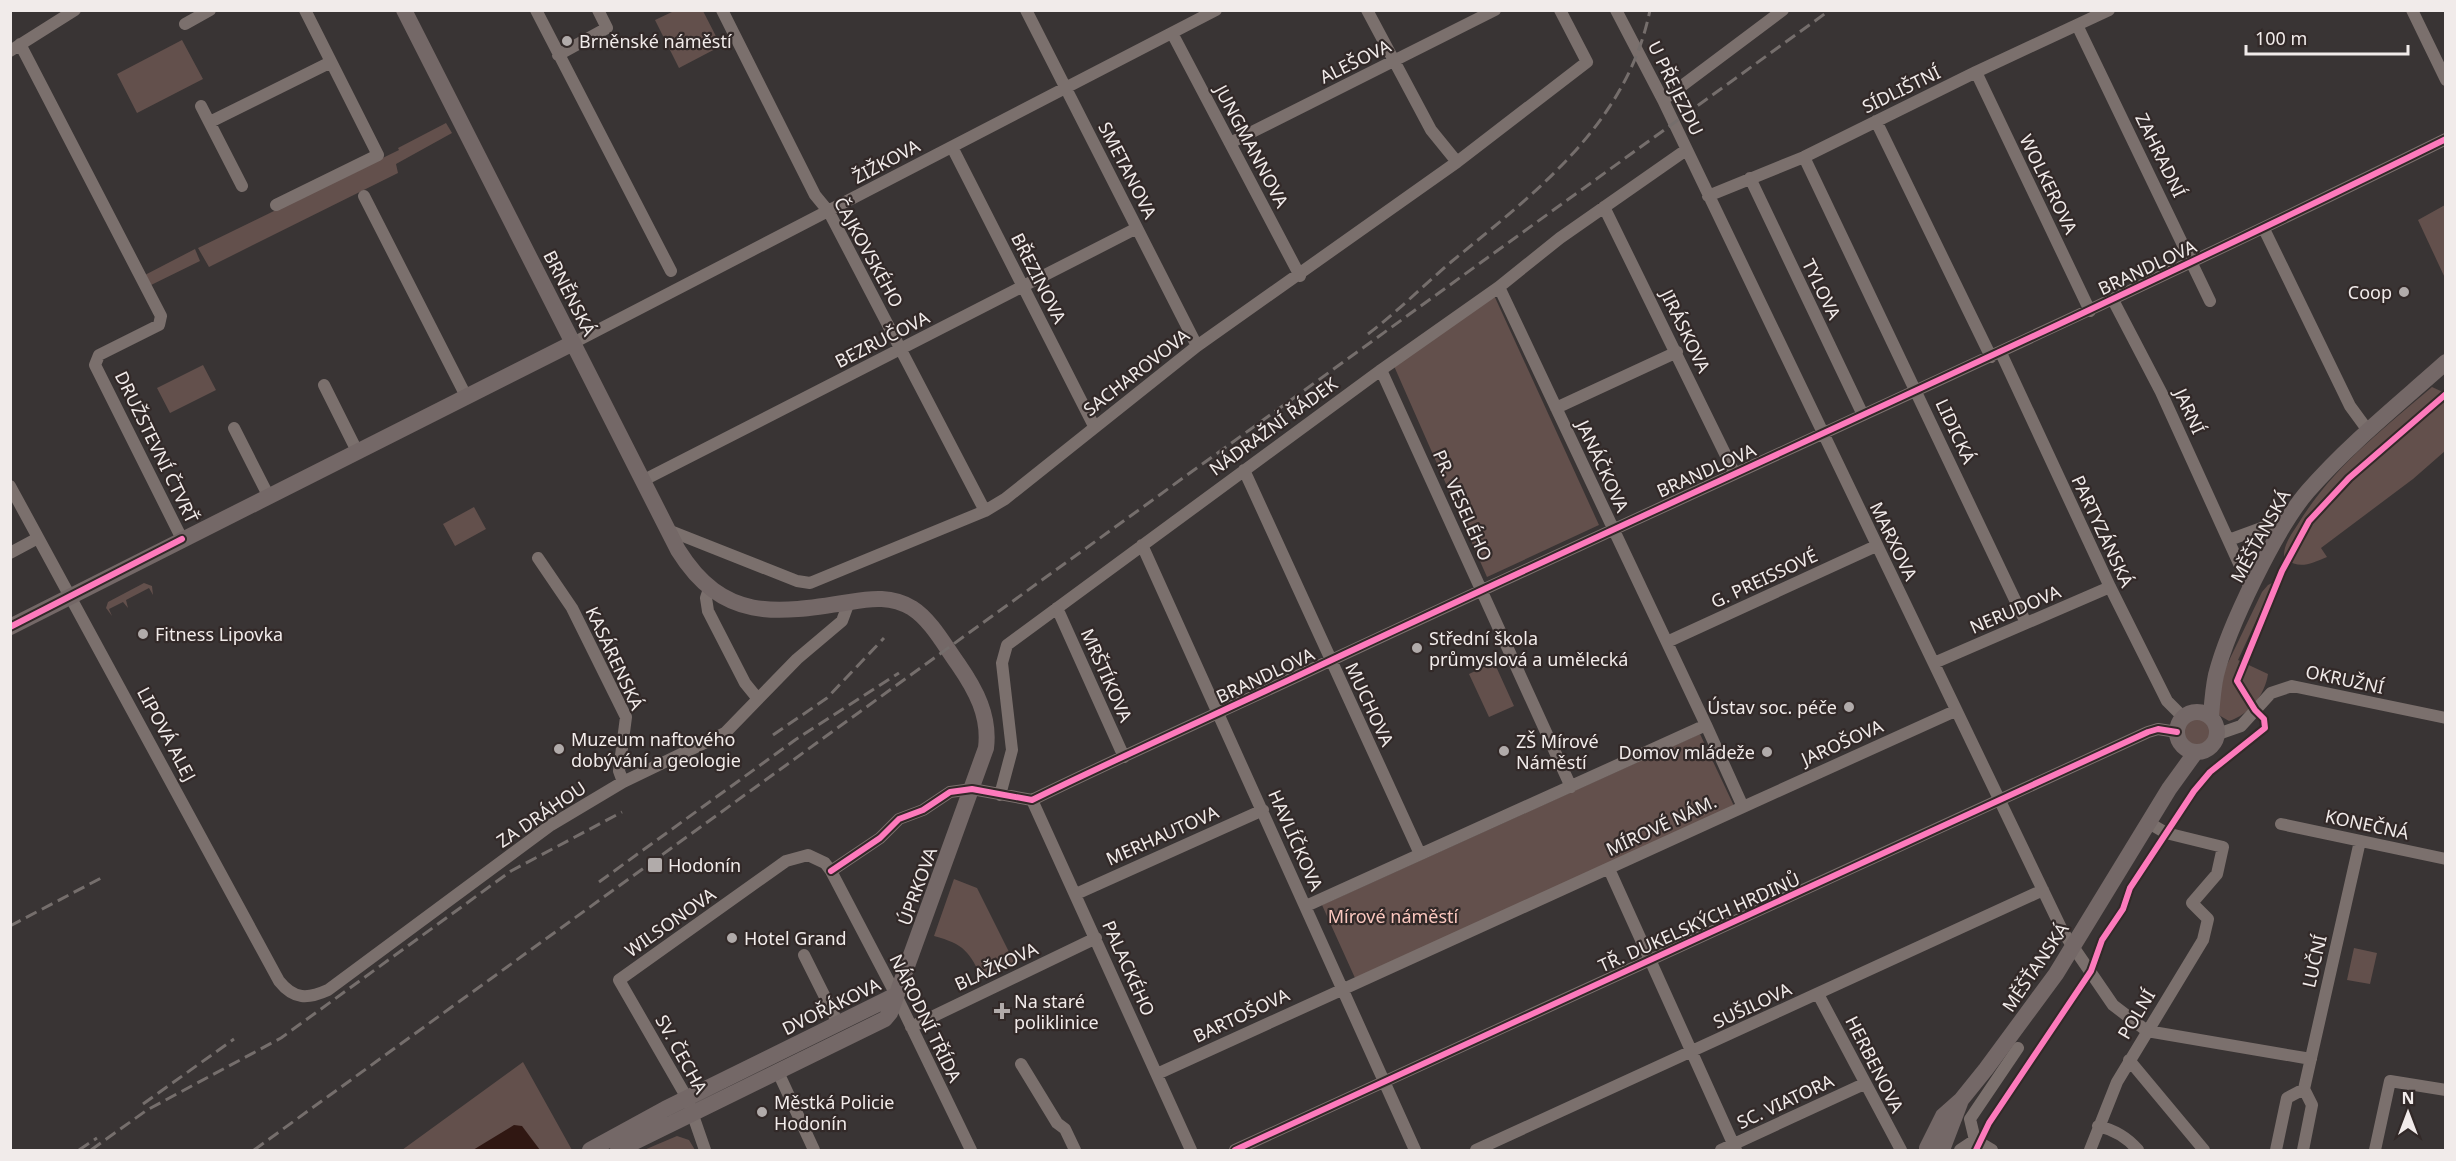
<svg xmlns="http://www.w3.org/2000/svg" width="2456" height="1161" viewBox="0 0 2456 1161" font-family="'Noto Sans',sans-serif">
<rect width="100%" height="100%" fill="#393434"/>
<path fill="#63504c" d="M674,11h29l18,35 -42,22 -24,-48z
M182,40l21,39 -66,34 -20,-39z
M446,123l6,10 -56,31 2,9 -189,94 -11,-19 201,-98 -1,-2z
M2445,205v73l-27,-58z
M195,249l5,12 -51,25 -6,-10z
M1493,293l106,232 -112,52 -93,-211z
M203,365l13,25 -46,23 -13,-25z
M2432,387l13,6v58l-32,28 -92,69 6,9c-17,7 -28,13 -43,1 -1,-13 7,-23 14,-34 35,-57 83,-93 134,-137z
M474,507l12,22 -31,17 -12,-22z
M2274,582l-36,78 30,14c-3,21 -19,41 -39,47l-12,-7 7,-43 38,-79 6,-7z
M144,583l8,3 1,9 -4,-7 -23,12 2,8 -5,-6 -14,7 3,7 -6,-8 2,-6z
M1494,662l20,44 -25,11 -20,-43z
M2183 732a14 14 0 1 1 28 0a14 14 0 1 1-28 0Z
M1700,734l34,72 -379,172 -33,-73z
M954,879l23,9 38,76 -33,15c-12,-27 -18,-35 -48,-43z
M2354,948l23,5 -7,31 -23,-4z
M523,1062l49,88h-170z
M677,1136l12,4 6,10h-51z"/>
<path fill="#301712" d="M514,1125l8,1 18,24h-67z"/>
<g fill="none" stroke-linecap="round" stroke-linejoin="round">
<path stroke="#7b706d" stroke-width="12" d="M536,10l135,261
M722,10l93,185 14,17 156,299
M1026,10l171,336
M1367,10l64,120 26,32
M1616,10l47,90 400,832 50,73 34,26 164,28
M2412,10l34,70
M185,24l25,-14
M2077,25l133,276
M1172,33l128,243
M20,44l141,272 -2,9 -60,30 -4,10 87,174
M10,51l65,-41
M558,55l49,-27 -9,-18
M1976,72l114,239
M1663,100l120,-90
M201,106l41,80
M1876,121l115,236
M210,122l121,-60
M1230,143l265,-133
M952,147l142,279
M1804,157l222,466
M1750,178l113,237
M364,196l103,202
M1708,196l96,-39 172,-85 133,-62
M276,205l102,-50 -73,-145
M1604,207l130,265
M2264,229l86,177 19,26
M1499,287l207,438
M2113,300l48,92 90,198
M573,343l643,-333
M2001,353l109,234 57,114 16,16
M1381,370l190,417
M324,385l33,66
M1556,408l121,-56
M234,428l35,69
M1244,470l176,384
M642,481l495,-253
M10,486l269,495c15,19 29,18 49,9l223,-165 72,-43 102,-49 72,-74 45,-38 7,-19
M668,530l129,51 13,2 175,-72 20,-12 192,-153 260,-184 130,-100 -27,-52
M2229,540l60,-22
M1142,545l273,605
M10,553l28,-15
M538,558l34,50 54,109 -7,54 4,11
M709,589l-3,9 2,13 37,72 13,16
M1057,608l67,149
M1667,642l209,-96
M1934,663l176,-76
M2218,734l23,-8 30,-33 21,-7 154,32
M1000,795l12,-45 -10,-87 5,-18 374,-275 118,-83 61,-49 126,-88
M1032,800l159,350
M1743,807l212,-96
M2281,824l165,35
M1609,869l127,281
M831,871l49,-33 19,-19 24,-9 27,-18 22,-3 60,11c96,-47 194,-90 291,-136 374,-175 752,-342 1123,-525
M1076,894l187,-84
M804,955l34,68
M1818,994l83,156
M911,1027l185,-89
M2129,1060l75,90
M1021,1064l36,59 8,6 10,21
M778,1072l36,78
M1157,1074l586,-267 -37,-82 -400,181
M2098,1126c17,4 29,11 40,24
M1975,1140l-5,-21 48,-71
M1975,1140l17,10
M705,1150l-18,-52 -68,-118 167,-119 22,-6 17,8 6,8 65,124 75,155
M1235,1150l913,-418 10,-3 19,3
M1476,1150l567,-260
M1721,1150l143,-66
M1960,1150l15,-10
M2090,1150l27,-68 86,-142 5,-21 -16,-16 25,-29 6,-27 -57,-14 -17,-10
M2276,1150l11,-52 17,-9
M2303,1150l9,-45 -8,-16 56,-248
M2375,1150l15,-69 56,9"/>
<path stroke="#746867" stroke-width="16" d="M404,10l274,540c45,72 97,64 172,52 22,-4 42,-6 62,6 19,12 33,38 46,56 18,26 32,52 28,84l-96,265 -5,6 -267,131
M10,627l563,-284
M2177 732a20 20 0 1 1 40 0a20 20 0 1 1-40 0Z
M2211,716c1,-13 2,-27 5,-41 12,-47 60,-147 92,-184 41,-47 91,-87 138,-129
M1927,1148l16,-32 18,-16 25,-31 70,-95 113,-185 26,-36
M590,1150l75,-41 231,-114
M1942,1150l18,-47"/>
<path stroke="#756e6c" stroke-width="3" stroke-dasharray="12 6" stroke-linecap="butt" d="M1368,334c29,-22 55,-48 83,-72 84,-69 176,-138 199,-252
M773,735l54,-37 57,-60
M599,882l196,-142 104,-67
M10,926l93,-49
M143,1104l91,-65
M79,1150l18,-12
M91,1150l56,-40 134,-72 230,-167 111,-59
M254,1150l1576,-1140"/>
<defs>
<path id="cycleway" d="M10,627l172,-88
M831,871l49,-33 19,-19 24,-9 27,-18 22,-3 60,11c96,-47 194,-90 291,-136 374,-175 752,-342 1123,-525
M1235,1150l913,-418 10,-3 19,3
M1976,1150l13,-27 102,-152 11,-31 21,-31 7,-21 64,-97 16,-19 55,-44 -1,-9 -9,-9 -18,-29 45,-110 27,-50 40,-43 97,-84"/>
</defs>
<use href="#cycleway" stroke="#322928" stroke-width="10"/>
<use href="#cycleway" stroke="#fd7abc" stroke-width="6"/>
</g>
<g fill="#b1abaa" stroke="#322928" stroke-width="2">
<circle cx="567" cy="41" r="6"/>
<circle cx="2404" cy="292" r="6"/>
<circle cx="143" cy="634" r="6"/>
<circle cx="1417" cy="648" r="6"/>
<circle cx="1849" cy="707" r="6"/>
<circle cx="559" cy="749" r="6"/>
<circle cx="1504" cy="751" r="6"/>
<circle cx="1767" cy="752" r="6"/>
<rect x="647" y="857" width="16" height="16" rx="3"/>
<circle cx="732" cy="938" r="6"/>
<path d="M999 1002h6v6h6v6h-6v6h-6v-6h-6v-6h6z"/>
<circle cx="762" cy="1112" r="6"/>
</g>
<g text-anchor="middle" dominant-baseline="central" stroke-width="4.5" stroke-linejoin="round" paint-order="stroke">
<g font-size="18" fill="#f1ebea" stroke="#322928" text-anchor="start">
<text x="579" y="41">Brněnské náměstí</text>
<text x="2392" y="292" text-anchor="end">Coop</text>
<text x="155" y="634">Fitness Lipovka</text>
<text x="1429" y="638">Střední škola<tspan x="1429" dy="21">průmyslová a umělecká</tspan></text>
<text x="1837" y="707" text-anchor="end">Ústav soc. péče</text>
<text x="571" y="739">Muzeum naftového<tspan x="571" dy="21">dobývání a geologie</tspan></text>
<text x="1516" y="741">ZŠ Mírové<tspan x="1516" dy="21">Náměstí</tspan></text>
<text x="1755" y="752" text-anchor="end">Domov mládeže</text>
<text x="668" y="865">Hodonín</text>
<text x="744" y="938">Hotel Grand</text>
<text x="1014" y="1001">Na staré<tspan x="1014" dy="21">poliklinice</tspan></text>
<text x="774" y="1102">Městká Policie<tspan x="774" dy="21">Hodonín</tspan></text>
</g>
<g font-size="18" fill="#f1ebea" stroke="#322928">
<text transform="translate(1355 61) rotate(-26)">ALEŠOVA</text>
<text transform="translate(1676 88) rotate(64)">U PŘEJEZDU</text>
<text transform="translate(1901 89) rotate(-26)">SÍDLIŠTNÍ</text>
<text transform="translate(1252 146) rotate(62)">JUNGMANNOVA</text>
<text transform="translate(2161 155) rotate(64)">ZAHRADNÍ</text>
<text transform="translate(886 161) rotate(-28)">ŽIŽKOVA</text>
<text transform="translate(1128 170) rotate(63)">SMETANOVA</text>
<text transform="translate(2049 184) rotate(64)">WOLKEROVA</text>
<text transform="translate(869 252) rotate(61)">ČAJKOVSKÉHO</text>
<text transform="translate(2147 267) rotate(-25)">BRANDLOVA</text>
<text transform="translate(1039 278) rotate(63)">BŘEZINOVA</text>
<text transform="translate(1822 289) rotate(64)">TYLOVA</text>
<text transform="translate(570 293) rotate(63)">BRNĚNSKÁ</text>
<text transform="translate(1686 331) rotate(64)">JIRÁSKOVA</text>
<text transform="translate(882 339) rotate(-27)">BEZRUČOVA</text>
<text transform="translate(1136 372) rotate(-38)">SACHAROVOVA</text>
<text transform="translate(2190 411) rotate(65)">JARNÍ</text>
<text transform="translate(1273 426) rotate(-36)">NÁDRAŽNÍ ŘÁDEK</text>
<text transform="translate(1956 431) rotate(65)">LIDICKÁ</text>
<text transform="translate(157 447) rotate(64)">DRUŽSTEVNÍ ČTVRŤ</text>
<text transform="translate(1603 466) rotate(65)">JANÁČKOVA</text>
<text transform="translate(1706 470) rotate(-24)">BRANDLOVA</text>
<text transform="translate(1463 505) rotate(66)">PR. VESELÉHO</text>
<text transform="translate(2103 531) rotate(65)">PARTYZÁNSKÁ</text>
<text transform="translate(2260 536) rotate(-61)">MĚŠŤANSKÁ</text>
<text transform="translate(1894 541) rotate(64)">MARXOVA</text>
<text transform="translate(1764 578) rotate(-25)">G. PREISSOVÉ</text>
<text transform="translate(2015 609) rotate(-23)">NERUDOVA</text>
<text transform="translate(615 658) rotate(65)">KASÁRENSKÁ</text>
<text transform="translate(1107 675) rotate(66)">MRŠTÍKOVA</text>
<text transform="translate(1265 675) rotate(-25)">BRANDLOVA</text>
<text transform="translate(2345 679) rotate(12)">OKRUŽNÍ</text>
<text transform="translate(1370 704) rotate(65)">MUCHOVA</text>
<text transform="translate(167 734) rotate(62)">LIPOVÁ ALEJ</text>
<text transform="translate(1842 742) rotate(-24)">JAROŠOVA</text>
<text transform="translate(541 814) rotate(-34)">ZA DRÁHOU</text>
<text transform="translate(2367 824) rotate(12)">KONEČNÁ</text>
<text transform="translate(1661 825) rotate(-25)">MÍROVÉ NÁM.</text>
<text transform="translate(1162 835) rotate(-24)">MERHAUTOVA</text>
<text transform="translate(1296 840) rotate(66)">HAVLÍČKOVA</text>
<text transform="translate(917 886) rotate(-70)">ÚPRKOVA</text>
<text transform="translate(670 922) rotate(-35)">WILSONOVA</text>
<text transform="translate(1699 922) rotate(-24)">TŘ. DUKELSKÝCH HRDINŮ</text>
<text transform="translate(2314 961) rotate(-77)">LUČNÍ</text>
<text transform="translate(996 966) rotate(-25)">BLAŽKOVA</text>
<text transform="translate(2035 967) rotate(-56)">MĚŠŤANSKÁ</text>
<text transform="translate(1129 968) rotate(66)">PALACKÉHO</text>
<text transform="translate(1752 1005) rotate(-25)">SUŠILOVA</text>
<text transform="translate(831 1006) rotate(-26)">DVOŘÁKOVA</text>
<text transform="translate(2136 1014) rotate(-59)">POLNÍ</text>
<text transform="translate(1241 1015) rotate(-25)">BARTOŠOVA</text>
<text transform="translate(926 1018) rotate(64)">NÁRODNÍ TŘÍDA</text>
<text transform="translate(682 1054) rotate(61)">SV. ČECHA</text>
<text transform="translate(1875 1064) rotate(63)">HERBENOVA</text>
<text transform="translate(1785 1101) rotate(-25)">SC. VIATORA</text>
</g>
<g font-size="18" fill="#fcc8bf" stroke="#322928">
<text x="1393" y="916">Mírové náměstí</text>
</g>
</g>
<rect width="2456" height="1161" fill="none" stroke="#f1ebea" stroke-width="24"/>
<g transform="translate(2408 1113)" stroke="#322928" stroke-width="4.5" paint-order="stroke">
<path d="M0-4.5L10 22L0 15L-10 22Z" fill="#f1ebea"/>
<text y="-9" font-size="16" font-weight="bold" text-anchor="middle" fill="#f1ebea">N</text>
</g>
<path d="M2246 45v9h162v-9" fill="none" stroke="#f1ebea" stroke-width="3"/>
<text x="2255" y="45" font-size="18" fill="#f1ebea" stroke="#322928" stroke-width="4.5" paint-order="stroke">100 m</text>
</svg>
